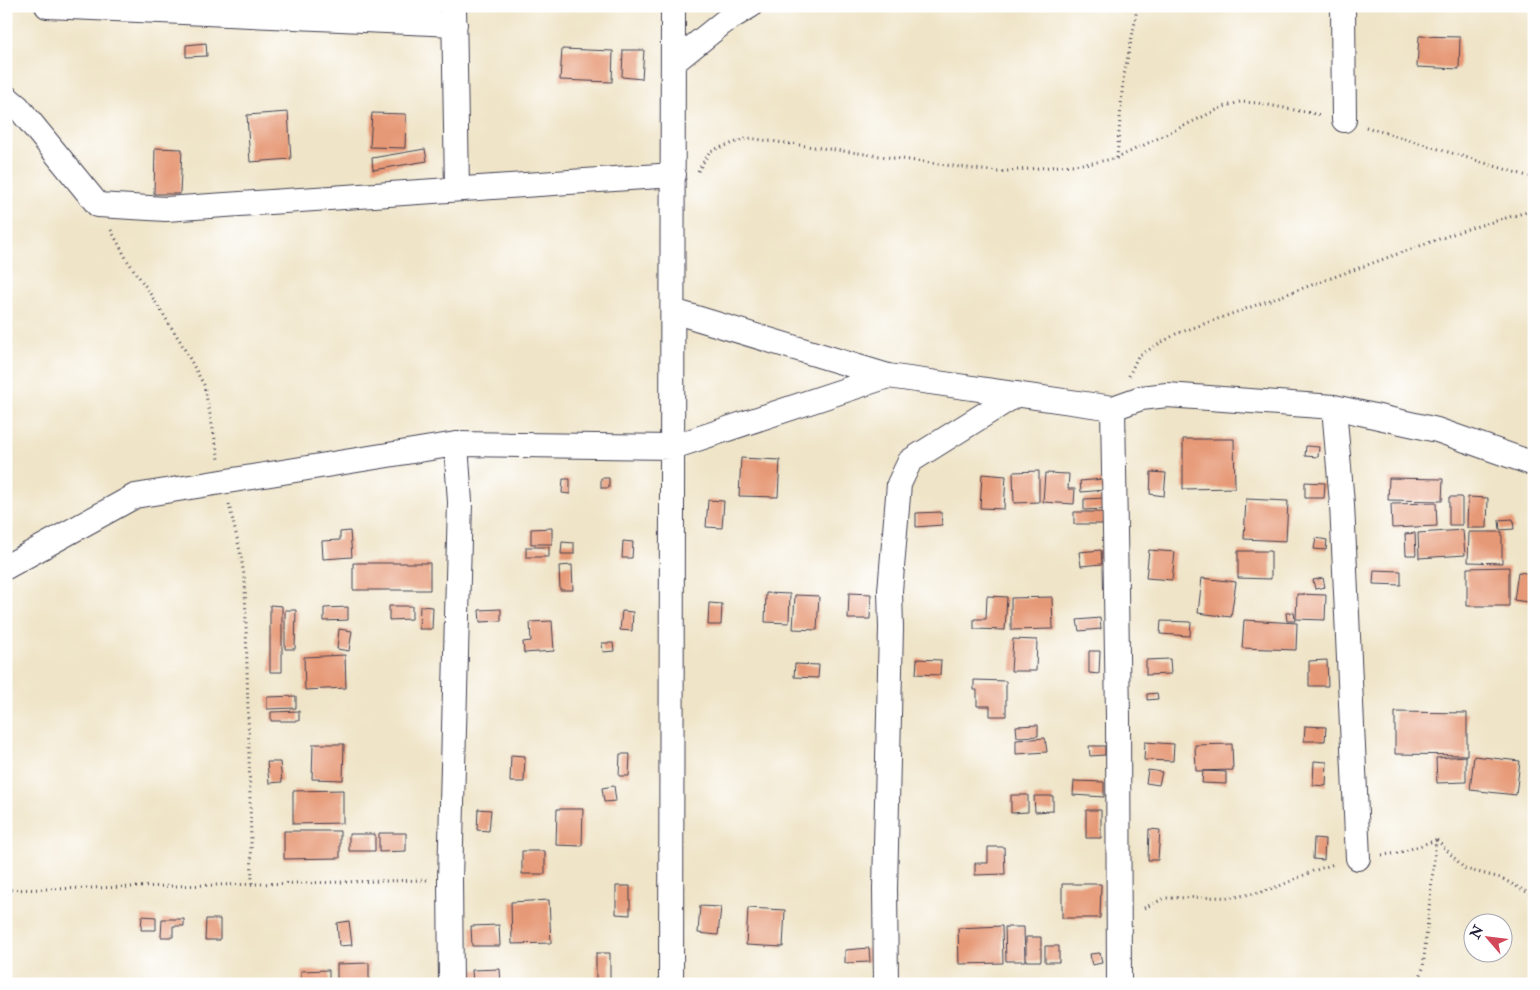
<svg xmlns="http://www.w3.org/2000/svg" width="1540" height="990" viewBox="0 0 1540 990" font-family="'IM FELL Double Pica',serif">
<rect width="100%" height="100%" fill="#fff"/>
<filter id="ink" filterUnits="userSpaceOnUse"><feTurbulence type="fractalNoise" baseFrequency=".02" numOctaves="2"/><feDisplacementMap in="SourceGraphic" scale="10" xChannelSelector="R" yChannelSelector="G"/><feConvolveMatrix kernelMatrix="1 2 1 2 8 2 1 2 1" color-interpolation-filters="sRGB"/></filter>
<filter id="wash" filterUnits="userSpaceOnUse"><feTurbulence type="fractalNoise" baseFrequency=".0096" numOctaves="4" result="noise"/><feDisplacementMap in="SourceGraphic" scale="20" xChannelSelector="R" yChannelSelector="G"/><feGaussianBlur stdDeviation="1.12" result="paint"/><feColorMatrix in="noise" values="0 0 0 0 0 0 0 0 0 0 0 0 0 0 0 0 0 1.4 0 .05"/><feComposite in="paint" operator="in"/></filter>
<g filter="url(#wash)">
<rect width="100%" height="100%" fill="#efe4c7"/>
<g id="blocks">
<path fill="#e69976" d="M1419,36l41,1 -1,32 -42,-2z
M206,43l1,13 -21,1v-12z
M562,49l51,2 -1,31 -52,-2z
M623,50h21l-2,29 -20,-2z
M288,112l3,47 -41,3 -3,-47z
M372,113l34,1 -1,34 -35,-1z
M155,148l27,1 -2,45h-26z
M425,149l2,12 -54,9 -1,-12z
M1183,439h51l1,49 -52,1z
M1306,446l13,1 -1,10 -13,-1z
M741,458l39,2 -2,37 -39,-1z
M1039,471v31l-25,1 -1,-31z
M1151,472l15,1 -2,23 -14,-2z
M1045,473l24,1 -1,15h7l-1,15 -31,-2z
M982,474l24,2 -2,33 -24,-1z
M601,478h8v10h-8z
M1389,478l54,1 -1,22 -54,-1z
M563,479h7v15l-8,-1z
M1104,479l1,11 -24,2 -1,-11z
M1305,482l20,1 -1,15h-19z
M1449,497h13v28h-13z
M1468,497l20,1 -1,30h-20z
M1105,498v11l-21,1v-11z
M1246,499l42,2 -2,40 -42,-2z
M708,500l16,1 -2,27 -16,-1z
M1436,503l1,23 -45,2 -1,-24z
M941,512l1,13 -26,2v-14z
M1074,512h30v12h-30z
M1513,519l1,10 -14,1 -1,-10z
M552,528v16h-21v-15z
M1463,530l2,25 -46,3 -1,-25z
M350,531l2,26 -29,2 -1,-18 18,-1v-8z
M1469,532h33v31l-34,-1z
M1415,533l1,22h-10l-1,-21z
M1316,538l11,2 -1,10 -12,-1z
M623,541l10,1 -1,16h-10z
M562,542l12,1v11h-13z
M526,547h23v10h-23z
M1101,550l1,14 -21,2 -2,-14z
M1149,550l26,2 -3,28 -26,-2z
M1238,551h33v28l-33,-1z
M353,563h77v27h-77z
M572,565l1,25h-13l-1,-24z
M1509,567v39h-42v-38z
M1374,570l27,1v14l-28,-1z
M1518,572l16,2v29l-20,-3z
M1202,578l34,4 -5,35 -33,-4z
M1323,578l2,9 -10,2 -2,-9z
M766,593l24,1 -1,29 -24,-1z
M849,593l22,1 -1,25h-22z
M1297,594l29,1 -1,25 -29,-1z
M795,595l24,1 -2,34 -24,-1z
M987,596l20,1 -2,33 -31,-1v-10h12z
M1052,597l1,32 -42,1v-32z
M709,603l13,1 -1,21h-13z
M270,605l12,1v66h-12z
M389,606h23v13l-23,1z
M420,606l13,1 -1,22h-13z
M348,607v13l-24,1v-13z
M501,609v12l-21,1 -1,-12z
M285,610h11l-1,39h-10z
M622,611l11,1 -1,19 -12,-1z
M1294,612l1,9h-8l-1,-8z
M1100,618l1,11 -22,2 -2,-11z
M1244,620l53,3 -1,27 -54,-2z
M552,621l2,30 -30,2 -1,-11 8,-1 -1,-19z
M1161,621l30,1 -1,14 -30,-2z
M339,629l13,2 -3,20 -12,-2z
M1013,639l24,1 -1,31h-25z
M602,643h11l1,8 -11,1z
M1089,651h11l-1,23 -10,-1z
M345,655l1,33 -41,2 -1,-33z
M917,659l24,1 -1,15 -24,-1z
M1170,659l1,15 -25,1v-15z
M1327,660l1,26h-19v-25z
M795,664l24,1 -1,13 -24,-1z
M974,680l32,1v35h-16v-10h-13v-16h-3z
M1157,693l1,6 -11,1v-6z
M296,696v12l-29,1v-12z
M299,711v10h-28v-9z
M1395,712l72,1v42l-72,-1z
M1038,725v11l-21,1 -1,-11z
M1305,726l21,1 -1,14h-21z
M1045,738l2,14 -31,2v-14z
M1145,742l29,2 -1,17 -29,-1z
M313,744h31l-1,36 -31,-1z
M1232,744l1,26 -37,1 -1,-26z
M1089,746h16v9l-15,1z
M620,754h10l-1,22h-10z
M511,755l14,1 -1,26h-14z
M1466,756v26l-29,1 -1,-25z
M1474,756l46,5 -4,34 -46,-5z
M1314,761l13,1 -1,24 -13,-1z
M267,762h13l2,20 -13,1z
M1148,770l14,2 -3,13 -13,-2z
M1203,771l23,1v12l-24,-1z
M1074,781l30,1v15l-31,-2z
M614,786l2,15 -12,1 -2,-14z
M343,790v33l-50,1v-33z
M1011,795h17v17l-17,1z
M1034,796h19v15l-18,1z
M478,809l13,1 -2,21 -12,-1z
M557,809h26l-1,37 -26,-1z
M1086,810h15v28h-15z
M1149,829l11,1 -2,30h-10z
M284,831h56v27l-56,1z
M379,833h27v18l-27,1z
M349,834h26v17h-26z
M1314,838l11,1 -1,21 -11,-1z
M988,847h16l1,27 -30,1v-12h13z
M522,851h23v23h-23z
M1062,884h39l-1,34h-38z
M616,886h14v29l-14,-1z
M549,900l2,43 -39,1 -1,-42z
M700,906l21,1 -3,28 -20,-2z
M748,908l37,2 -2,37 -37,-2z
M142,916l14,1v13h-15z
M162,919h22v7h-11v11h-12z
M206,919h14v21h-15z
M349,921l3,24 -13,1 -2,-23z
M499,925l1,21h-28l-1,-20z
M1002,926l1,37 -44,1 -1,-36z
M1005,927h19l1,34h-19z
M1026,937h15v24h-15z
M1045,946h14v16h-14z
M869,948l1,14 -25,1v-13z
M596,953h14v29h-14z
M1100,953l2,10 -10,2 -2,-11z
M369,963v21h-32v-20z
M500,969l1,15h-28l-1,-14z
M329,970v14h-28v-13z"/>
</g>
</g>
<g filter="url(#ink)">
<use href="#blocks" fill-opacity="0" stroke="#413f50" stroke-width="1"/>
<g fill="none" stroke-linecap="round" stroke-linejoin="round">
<defs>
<path id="street" d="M47,6l408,18
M454,6l3,183
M1343,6l1,114
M673,63l52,-42 25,-15
M6,97l12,10 80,98 68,4 508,-34
M673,311l215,65
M1334,407l8,97 16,354
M1113,408l5,308 1,268
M6,567l129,-71 321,-52 217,3 215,-71 225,32 28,-10 26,-3 167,12 103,23 97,34
M451,984l-1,-104 10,-378 -4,-58
M671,984l2,-978
M886,984l-1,-95 6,-261 -1,-37 9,-107 11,-23 107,-67"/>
</defs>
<use href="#street" stroke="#413f50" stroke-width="26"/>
<path stroke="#413f50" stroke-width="3" stroke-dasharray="1 4" stroke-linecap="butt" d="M1366,127l168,51
M1117,158l6,-78 12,-58 2,-16
M698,171l12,-20 38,-13 249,34 95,-9 25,-5 106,-51 17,-5 18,1 63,12
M111,230l16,30 19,27 34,54 24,44 15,74
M1129,376l9,-20 38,-22 288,-104 70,-20
M229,504l11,47 5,30 7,303
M1437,840l28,29 36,9 33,18
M1382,855l17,-2 37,-13
M6,890l421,-10
M1144,908l21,-10 70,-1 27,-5 20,-7 31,-14 21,-7
M1418,984l5,-16 13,-128"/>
<use href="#street" stroke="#fff" stroke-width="24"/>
</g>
</g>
<rect width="1540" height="990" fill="none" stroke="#fff" stroke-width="25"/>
<g transform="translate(1488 938) rotate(298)"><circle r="24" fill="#ffffff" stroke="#a7a7b1"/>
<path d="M0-4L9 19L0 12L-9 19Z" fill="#d1495b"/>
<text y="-8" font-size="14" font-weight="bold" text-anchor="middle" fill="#22223b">N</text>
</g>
</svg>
